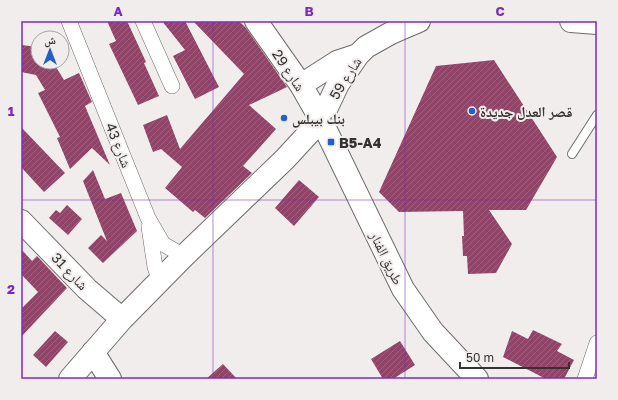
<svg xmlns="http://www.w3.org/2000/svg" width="618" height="400" viewBox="0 0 618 400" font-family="'Golos Text','Noto Naskh Arabic',sans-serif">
<defs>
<pattern id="building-hatch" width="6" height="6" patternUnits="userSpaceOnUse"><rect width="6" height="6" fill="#904467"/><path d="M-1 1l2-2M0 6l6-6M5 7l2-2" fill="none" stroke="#9c637e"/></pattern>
</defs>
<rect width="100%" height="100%" fill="#f2eded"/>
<path fill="url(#building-hatch)" d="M107,21h20l19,41 -2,1 15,33 -21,9 -29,-61 7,-3z
M162,21h23l34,66 -24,12 -22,-43 12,-6z
M193,21h46l7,7 41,59 -38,18 27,24 -33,37 9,7 -47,45 -10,-8 -2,2 -28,-24 17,-21 -21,-18 -8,3 -10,-27 24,-10 13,34 64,-75z
M21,45l17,2v15h15l11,18 15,-7 13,29 -7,4 25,59 -18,-17 -22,21 -13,-31 3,-1 -22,-44 7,-3 -9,-15 -15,-3z
M494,60l63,97 -31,53h-37l23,34 -16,29 -28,1 -1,-18h-4l-1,-20h2l-1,-25 -64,1 -20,-20 57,-126z
M21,127l44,46 -21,19 -23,-25z
M93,170l12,29 16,-6 16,38 -34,32 -15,-15 13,-13 6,6 -24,-60z
M299,180l20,17 -25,29 -19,-18z
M67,205l15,14 -14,16 -19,-17 7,-8 4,3z
M21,249l11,12 5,-5 30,32 -46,49v-28l17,-17 -17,-18z
M533,330l29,14 -5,7 17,9 -10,19h-18l-43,-22 9,-26 16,8z
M55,331l13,11 -22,25 -13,-12z
M400,341l15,24 -22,14h-10l-12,-20z
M223,364l14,15h-31z"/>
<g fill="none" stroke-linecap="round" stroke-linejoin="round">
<defs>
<path id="lane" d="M572,154l25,-39"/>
<path id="street" d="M69,21l79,197 15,26 21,12
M143,21l29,65
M149,227l6,40 5,14
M585,379l12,-36"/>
<path id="secondary" d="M256,21l45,64 20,35 82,169 30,43 44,47
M571,21l26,2
M301,85l36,-23 21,-7
M21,221l66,68 35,30
M93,352l17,27
M70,379l52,-60 62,-63 101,-97 36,-39 17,-36 20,-29 8,-8 25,-14 28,-12"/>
</defs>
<use href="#lane" stroke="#6f6b6b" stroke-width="10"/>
<use href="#street" stroke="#6f6b6b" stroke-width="16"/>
<use href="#secondary" stroke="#6f6b6b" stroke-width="24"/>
<use href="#lane" stroke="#fff" stroke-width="8"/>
<use href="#street" stroke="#fff" stroke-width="15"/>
<use href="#secondary" stroke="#fff" stroke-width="22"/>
</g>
<path fill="none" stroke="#7b2cbf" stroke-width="1" stroke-opacity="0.55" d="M213,21v358M405,21v358M21,200h576"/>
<g fill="#225fcc" stroke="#f2eded" stroke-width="1.5">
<circle cx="472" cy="111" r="4"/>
<circle cx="284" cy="118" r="4"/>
<rect x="327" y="138" width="8" height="8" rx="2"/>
</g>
<g text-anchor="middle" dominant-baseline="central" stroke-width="4" stroke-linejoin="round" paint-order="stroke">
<g font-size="14" fill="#333131" stroke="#f2eded">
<text transform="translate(289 70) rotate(56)">شارع 29</text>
<text transform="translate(345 78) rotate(-58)">شارع 59</text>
<text transform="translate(119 145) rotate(68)">شارع 43</text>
<text transform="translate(387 258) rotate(64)">طريق الفنار</text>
<text transform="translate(70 271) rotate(46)">شارع 31</text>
</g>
<g font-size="14" font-weight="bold" fill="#333131" stroke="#f2eded" text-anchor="start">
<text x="480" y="111">قصر العدل جديدة</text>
<text x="292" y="118">بنك بيبلس</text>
<text x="339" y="142">B5-A4</text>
</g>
</g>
<rect width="618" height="400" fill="none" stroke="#f2eded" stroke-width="44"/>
<g transform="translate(50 50)"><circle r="19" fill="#f2eded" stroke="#a6a2a2"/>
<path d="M0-3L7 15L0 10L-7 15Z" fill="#225fcc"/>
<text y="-6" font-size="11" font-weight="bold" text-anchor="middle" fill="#333131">ش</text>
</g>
<path d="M460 362v6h109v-6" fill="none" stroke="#333131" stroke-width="2"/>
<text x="466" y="362" font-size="12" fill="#333131" stroke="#f2eded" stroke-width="3" paint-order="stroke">50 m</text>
<rect x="22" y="22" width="574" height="356" fill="none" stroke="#7b2cbf" stroke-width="1.5"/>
<g font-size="13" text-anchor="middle" font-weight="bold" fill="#7b2cbf">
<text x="118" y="16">A</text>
<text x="309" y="16">B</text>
<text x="500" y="16">C</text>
<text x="11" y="116">1</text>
<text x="11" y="294">2</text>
</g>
</svg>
